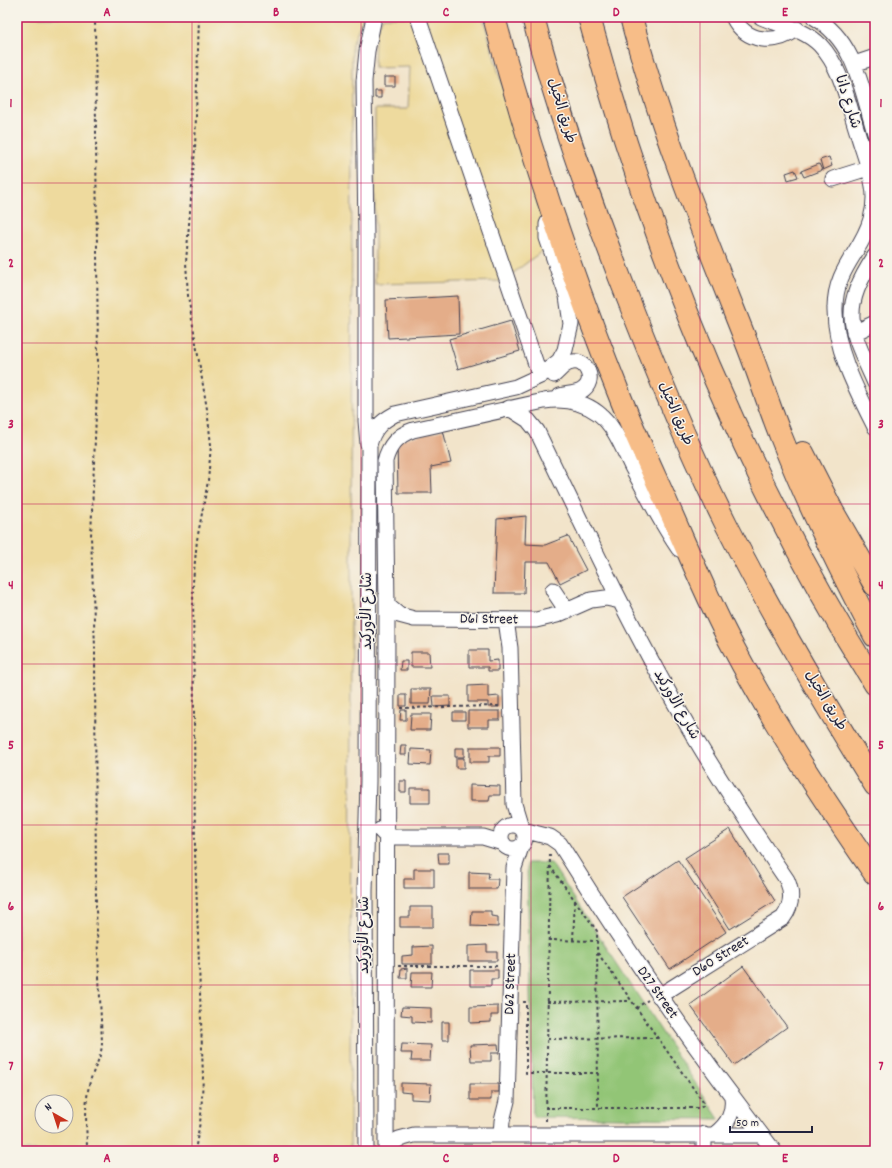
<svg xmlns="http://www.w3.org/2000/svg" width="892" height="1168" viewBox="0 0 892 1168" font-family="Dekko,'Playpen Sans Arabic',sans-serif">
<rect width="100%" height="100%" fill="#f7f3e8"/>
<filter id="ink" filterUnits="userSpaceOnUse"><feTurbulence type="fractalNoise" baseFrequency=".025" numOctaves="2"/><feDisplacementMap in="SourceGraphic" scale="8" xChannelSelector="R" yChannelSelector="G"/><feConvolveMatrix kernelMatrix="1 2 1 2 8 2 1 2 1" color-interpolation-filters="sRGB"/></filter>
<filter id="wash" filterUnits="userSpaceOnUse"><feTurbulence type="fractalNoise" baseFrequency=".012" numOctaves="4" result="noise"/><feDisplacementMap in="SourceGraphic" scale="16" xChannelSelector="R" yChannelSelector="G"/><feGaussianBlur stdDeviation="0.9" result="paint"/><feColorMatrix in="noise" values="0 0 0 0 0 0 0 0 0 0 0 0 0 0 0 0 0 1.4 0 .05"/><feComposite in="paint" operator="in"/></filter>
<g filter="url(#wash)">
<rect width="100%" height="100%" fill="#f2e4ca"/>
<path fill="#92c576" stroke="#5a7458" d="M527,863h24l168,256 -186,-2z"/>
<path fill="#eeda9e" stroke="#887e6c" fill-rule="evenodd" d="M17,17h346l-11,28 -2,1106h-333zM42,1102h24v24h-24z
M383,17h100l42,150 26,77 -48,37 -128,3v-175h33l2,-42 -36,1 1,-34z"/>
<g id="blocks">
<path fill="#e4ad89" d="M384,77h11v9h-11z
M375,91h6v7h-6z
M829,157l3,9 -9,4 -3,-10z
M819,164l3,6 -18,7 -3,-6z
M795,170l3,7 -10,3 -2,-7z
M458,296l1,38 -71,4 -2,-38z
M511,321l9,30 -62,18 -9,-30z
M443,430l8,33 -20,4 1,26h-34l-1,-53z
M526,516l-1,28 20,1 23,-9 18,34 -26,13 -11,-21h-24l-1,31h-30l3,-74z
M469,650h19v11l10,-1v11h-10v-4h-19z
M411,652h18l1,15h-19z
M401,661h6v9h-7z
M488,685v12l11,-1v11h-11v-5h-20v-16z
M411,689h20l-1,15h-19z
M400,695h6v11h-6z
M433,696h17v10l-16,1z
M401,710h5v10h-6z
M468,711h32v9h-11v7h-21z
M453,712h12v8h-12z
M411,714h20l-1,16h-20z
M401,745h5v10h-6z
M470,747h30v9h-11v6h-19z
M455,748h9v9h-9z
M411,749l20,1 -1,15 -20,-1z
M456,758h8v10h-8z
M400,781h6v11h-6z
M470,785l30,1v9h-10l-1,6h-19z
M410,788h20v15h-20z
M730,829l45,72 -45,28 -45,-71z
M438,853h11v11h-10z
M678,860l48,72 -56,37 -48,-72z
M414,869h20v19h-30v-9h10z
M469,872l20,1 -1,6h10l-1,10h-28z
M410,907h23v20h-33v-10h10z
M472,911h19v5l7,1v10l-27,-1z
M487,945v7h10v9h-29v-15z
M432,946v18h-30v-8l11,-1v-8z
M743,966l44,61 -53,38 -44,-60z
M407,968v10h-7l1,-9z
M470,970h28v9h-7v7h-21z
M412,972h20l-1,15h-20z
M498,1006v9h-7v7l-21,1v-16z
M402,1007l29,1v15l-19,-1v-6l-11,-1z
M442,1022h7v18h-7z
M402,1044l29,1 -1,16h-19l1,-8h-11z
M498,1044l1,9h-8v8h-20l-1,-16z
M401,1083l30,1 -1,16 -19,-1v-6l-10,-1z
M470,1084h29v8h-8v8h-21z"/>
</g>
</g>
<g filter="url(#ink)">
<use href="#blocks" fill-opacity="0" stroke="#413f50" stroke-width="1"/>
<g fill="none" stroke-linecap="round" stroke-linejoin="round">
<defs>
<path id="minor" d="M418,17l122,359
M733,17c13,26 42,28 64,12
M761,17c21,9 42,11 59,28 22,23 28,59 38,89 5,17 12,34 15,52 2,11 1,22 -2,33 -9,33 -36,49 -36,89 -1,40 22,83 40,119
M814,17c42,24 48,74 61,116
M854,64l21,-7
M833,179l35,-11
M875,256c-36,55 -25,71 0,127
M854,333l21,-10
M554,375c5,-4 9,-10 15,-12 17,-7 29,19 12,28 -6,3 -14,3 -21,5
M509,408l19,12 9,11c46,95 91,191 144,283 32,57 69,112 106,166 6,14 5,26 -4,38l-124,78
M368,444l-2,-23v-183l-2,-157 3,-30 7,-34
M553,590l14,21
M387,605l12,10 15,4 122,1 21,-5 34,-15 15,-2 14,3
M506,620l4,28 4,156 7,23
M501 837a12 12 0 1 1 24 0a12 12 0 1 1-24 0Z
M380,830l7,7h96l20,6
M523,830l27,7 10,7c66,106 137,208 214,307
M715,1134c13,-10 19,-21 17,-37
M501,1135l1,-14 5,-20 7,-233 7,-21
M386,1148l13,-9 15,-4h347
M366,1151l-1,-260 3,-110 1,-336c4,-15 11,-23 26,-31l121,-27 24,-11 19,-15 6,-11 6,-26 -4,-28 -20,-58v-14l6,-12
M386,1151l1,-546 -2,-144c4,-16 13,-26 28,-31l131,-29c19,-3 38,0 54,12 17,13 25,36 34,54 15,28 29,56 47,82
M704,1151v-17"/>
<path id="highway" d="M494,17c34,129 77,258 127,382 19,47 41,92 61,139 16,36 31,72 50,107 42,80 92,155 143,229
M533,17c23,89 54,175 87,261 32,83 66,166 106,246 45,89 96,176 149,261
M589,17c63,234 157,461 286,667
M631,17c29,111 71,213 113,319 14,34 24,69 38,103 27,68 59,133 93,197
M803,453l30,59 42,73"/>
</defs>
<use href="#minor" stroke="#413f50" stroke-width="17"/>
<use href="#highway" stroke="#413f50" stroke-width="24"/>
<path stroke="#413f50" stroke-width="2" stroke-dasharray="3 3" stroke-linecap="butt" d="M400,708l99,-2
M550,866l47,65 1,177
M548,940l49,1
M573,940l2,-40
M398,966h102
M523,1002h3v71h72
M547,1002l83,-1
M636,1008l12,-8
M547,1039l110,-1
M545,1108h155l3,-2v-4l-106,-150
M546,1121l4,-269
M87,1151c0,-21 -3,-44 2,-65 3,-16 13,-27 13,-44l-6,-132 -1,-262 -4,-112 7,-170 -3,-349
M195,1151l6,-35 2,-39 -8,-226 -2,-269 4,-42 11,-59 3,-36 -4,-36 -19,-113 -2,-34 9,-113 4,-132"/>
<use href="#minor" stroke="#fff" stroke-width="15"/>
<use href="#highway" stroke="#f7bd88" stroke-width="22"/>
</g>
</g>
<path fill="none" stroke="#c2185b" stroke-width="1" stroke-opacity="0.55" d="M192,17v1134M361,17v1134M531,17v1134M700,17v1134M17,183h858M17,343h858M17,504h858M17,664h858M17,825h858M17,985h858"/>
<g text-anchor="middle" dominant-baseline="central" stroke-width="3" stroke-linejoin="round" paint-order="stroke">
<g font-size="15" fill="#22223b" stroke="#f7f3e8">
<text transform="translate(847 102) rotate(72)">شارع دانا</text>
<text transform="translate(561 111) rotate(73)">طريق الخيل</text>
<text transform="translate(675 414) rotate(67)">طريق الخيل</text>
<text transform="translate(368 611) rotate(-90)">شارع الأوركيد</text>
<text transform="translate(489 620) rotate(1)">D61 Street</text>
<text transform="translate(825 701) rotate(59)">طريق الخيل</text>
<text transform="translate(676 705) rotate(60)">شارع الأوركيد</text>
<text transform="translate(365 935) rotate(-90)">شارع الأوركيد</text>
<text transform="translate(721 957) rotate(-32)">D60 Street</text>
<text transform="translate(511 984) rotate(-88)">D62 Street</text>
<text transform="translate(657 993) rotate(55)">D27 Street</text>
</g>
</g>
<rect width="892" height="1168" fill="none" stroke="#f7f3e8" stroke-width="44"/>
<g transform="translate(54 1114) rotate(321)"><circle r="19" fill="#f7f3e8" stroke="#a29fa3"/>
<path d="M0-3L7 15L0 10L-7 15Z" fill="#c8321e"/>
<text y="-6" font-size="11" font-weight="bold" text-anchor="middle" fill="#22223b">N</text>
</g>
<path d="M730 1126v6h82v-6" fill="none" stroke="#22223b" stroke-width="2"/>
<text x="736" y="1126" font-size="12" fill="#22223b" stroke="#f7f3e8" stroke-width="3" paint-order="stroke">50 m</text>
<rect x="22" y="22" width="848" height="1124" fill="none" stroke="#c2185b" stroke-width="1.5"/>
<g font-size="13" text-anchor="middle" font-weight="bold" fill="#c2185b">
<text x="107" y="16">A</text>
<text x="276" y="16">B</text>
<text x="446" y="16">C</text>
<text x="616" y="16">D</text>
<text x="785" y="16">E</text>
<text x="11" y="107">1</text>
<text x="881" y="107">1</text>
<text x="11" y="267">2</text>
<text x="881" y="267">2</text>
<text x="11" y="428">3</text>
<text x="881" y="428">3</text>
<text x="11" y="589">4</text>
<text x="881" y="589">4</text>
<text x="11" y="749">5</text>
<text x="881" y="749">5</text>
<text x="11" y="910">6</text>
<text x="881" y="910">6</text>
<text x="11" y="1070">7</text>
<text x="881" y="1070">7</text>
<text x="107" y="1162">A</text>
<text x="276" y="1162">B</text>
<text x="446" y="1162">C</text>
<text x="616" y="1162">D</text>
<text x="785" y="1162">E</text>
</g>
</svg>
